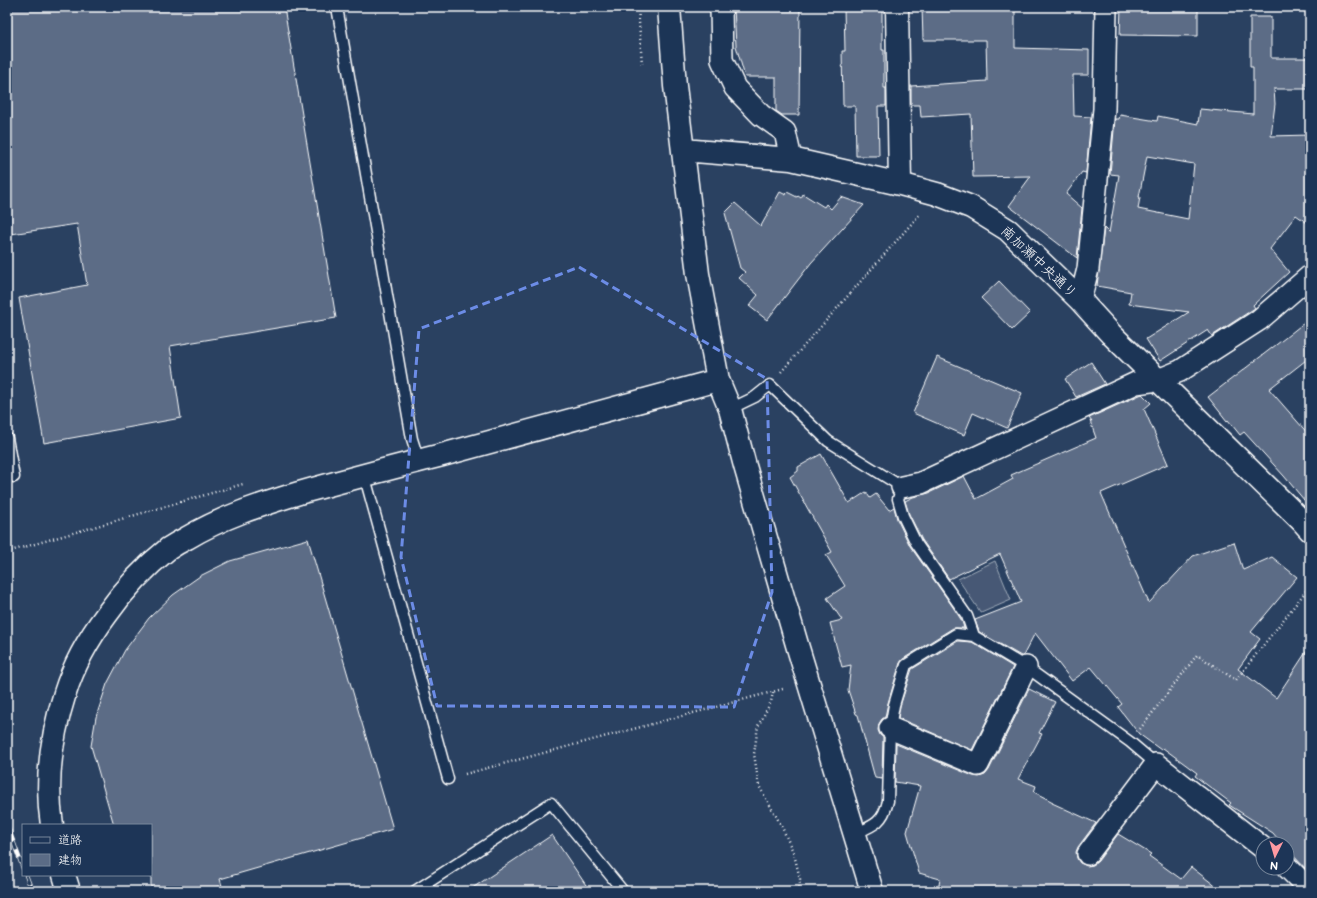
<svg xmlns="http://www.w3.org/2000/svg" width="1317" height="898" viewBox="0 0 1317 898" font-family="'Balsamiq Sans','Klee One',sans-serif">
<rect width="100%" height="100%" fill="#2a4161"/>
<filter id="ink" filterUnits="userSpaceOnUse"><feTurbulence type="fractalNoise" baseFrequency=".025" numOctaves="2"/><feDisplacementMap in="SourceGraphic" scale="8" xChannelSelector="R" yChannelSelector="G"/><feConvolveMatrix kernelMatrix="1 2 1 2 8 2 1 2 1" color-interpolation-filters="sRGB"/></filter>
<g filter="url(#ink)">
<path fill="#465975" stroke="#a2acba" d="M995,561l16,39 -30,13 -23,-34z"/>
<path fill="#5b6c86" stroke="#fff" fill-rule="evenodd" d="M7,7h277l52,311 -166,28 11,72 -137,25 -25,-145 68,-13 -10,-61 -66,10 -4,-25z
M734,7h66l-1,108h-17l-6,-4v-34h-31l-9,-31z
M844,7h38v43h2v38h2v18h-8l1,50h-23l-1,-50h-12l-1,-55h3z
M922,7h93v41l74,2v25h-16l1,41 17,1 -5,56 -4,-1 -16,22 16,14 -5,50 -68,-52 22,-30 -58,1 -2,-63 -50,3 -1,-12h-9v-19l76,-5 -1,-41h-63z
M1121,7h77v29l-78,-1z
M1250,17h21v41h39v31h-36l1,15 -4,32 39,-1v90l-14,-10 -26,34 19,23 -36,33 2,3 -43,28 -4,-6 -48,31 -14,-22 43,-27 -60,-8 2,-12 -34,-6 7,-58 5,5 10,-58 -9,-1 5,-55h4l1,-4 37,6 1,-5 40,8 2,-15 53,5v-47h-3zM1147,156l47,8 -6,55 -50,-10 2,-12h-1z
M780,192l6,3 1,-3 10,5 1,-1 3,2 2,-4 21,13 2,-3 5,5 10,-12 23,8 -53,58 -44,57 -18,-14 9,-11 -19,-17 6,-6 -5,-4 -15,-55 10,-10 26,23z
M999,281l31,32 -18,17 -31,-32z
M1310,318v39l-41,32 41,47v71l-26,-31 -40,-44 -4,3 -12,-15 -1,1 -19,-24 77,-59z
M937,357l85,36 -15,35 -34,-15 -9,22 -51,-22z
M1091,362l14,22 -29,13 -11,-18z
M1142,394l9,9 -7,6 24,55 -67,29 48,110 44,-47 41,-14 9,28 29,-13 25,20 -46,55 9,7 -22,30 38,29 34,-52v227l-23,-24v-5h-5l-9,-11 -44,-28 2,-2 -36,-27 2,-3 -34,-25 -2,2 -22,-16 -21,-27 4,-3 -31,-37 -19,14 -37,-48 -12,23h-2l-42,-24 -4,-12 46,-18 -21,-48 -51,25 -27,-39 -13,-26 -4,-13 8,-4 16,-4 35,-17 12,23 37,-20 -2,-4 85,-37 -6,-17 2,1 -3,-4z
M821,454l28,49 17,-11 4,6 6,-4 13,16 5,-3 3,12 13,27 43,61 9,14 2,7h-11l-50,31 -3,4 -12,40 -3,14 -3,2 -3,5 -1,6 2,5 3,2 -1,42 -7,-1 -17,-63 -2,-1 -8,-24 3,-25 -9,2 -12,-44 12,-3 -15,-22 18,-12 -19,-31 6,-3 -42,-75 8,-6v-4z
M308,539l85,290 -173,50 2,7 -19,5h-52v-66h-37l-23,-79 5,-29 11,-33 18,-34 24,-32 24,-23 27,-19 30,-15z
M958,641l14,1 41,25 -41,83 -74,-32 2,-12 12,-37z
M1029,689l26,13 -16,31 3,1 -24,45 18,7 -2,6 19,10 -1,1 44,20 -18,24 -2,5 1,6 3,5 7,3 6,-1 5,-4 20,-27 33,20 -2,2 32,23 10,-12 31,24h-284l2,-12 -21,-6 -12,-41 13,-46 -25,-4 1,-38 77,32 6,1 6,-2 4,-5z
M552,835l38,56h-122z"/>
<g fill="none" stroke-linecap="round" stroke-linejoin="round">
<defs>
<path id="lane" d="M337,7l75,432 7,22
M730,409l25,-12 15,-12 58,56 74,46 -4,12 5,17 13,27 51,73 7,20 52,31 104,75 26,22
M7,438l7,39
M364,474l84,305
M854,834c19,-8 29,-11 34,-33l2,-73 4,-23 12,-40 50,-31 18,2
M415,891l136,-88 72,88"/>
<path id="street" d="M721,7l1,53 13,28 26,27 24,17 6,27
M1080,300l8,-31 16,-160 2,-102
M902,487l19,-4 215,-100 22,-3 22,-9 79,-51 51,-44
M890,728l88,37 48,-98
M1088,854l68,-90 107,84
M1287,867l19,19"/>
<path id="secondary" d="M669,7l6,79 23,188 20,106 12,29 15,57 53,182 74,243
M897,7l3,177
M683,150l108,9 109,25 37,10 34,13 37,23 72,70 31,34 191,187 8,9
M52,825c-7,-44 0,-91 13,-132 9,-29 24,-55 42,-79 17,-24 37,-46 61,-65 6,-4 13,-8 19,-11 35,-21 73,-33 112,-45 47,-13 95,-26 143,-38 92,-25 184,-50 276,-75
M64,875l5,16"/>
</defs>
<use href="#lane" stroke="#fff" stroke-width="13"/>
<use href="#street" stroke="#fff" stroke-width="24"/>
<use href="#secondary" stroke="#fff" stroke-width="25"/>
<path stroke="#fff" stroke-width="2.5" stroke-dasharray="1 3" stroke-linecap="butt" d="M638,7l4,57
M781,372l139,-158
M7,552l236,-68
M773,692l-2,10 -13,24 -4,28 5,32 22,39 13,29 6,25 -1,12
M1140,729l57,-74 39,25 74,-94
M465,774l318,-85"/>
<use href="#lane" stroke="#1d3557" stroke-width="10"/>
<use href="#street" stroke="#1d3557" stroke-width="21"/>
<use href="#secondary" stroke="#1d3557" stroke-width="22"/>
<defs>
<path id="rail" d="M7,825l16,43
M26,875l6,16"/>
</defs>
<use href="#rail" stroke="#fff" stroke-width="4.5"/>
<use href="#rail" stroke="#1d3557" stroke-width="3" stroke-dasharray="9" stroke-linecap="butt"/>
</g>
</g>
<path fill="none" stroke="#6c8ce6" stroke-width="3" stroke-dasharray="8 5" stroke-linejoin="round" d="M579,267l188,112 5,213 -38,115 -297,-1 -36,-149 18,-228z"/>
<g text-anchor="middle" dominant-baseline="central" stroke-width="4" stroke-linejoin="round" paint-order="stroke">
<g font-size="14" fill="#fff" stroke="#1d3557">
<text transform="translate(1039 262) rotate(43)">南加瀬中央通り</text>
</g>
</g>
<rect width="1317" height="898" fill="none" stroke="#1d3557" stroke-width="24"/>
<rect x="12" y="12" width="1293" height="874" fill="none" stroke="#fff" stroke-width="1.5" filter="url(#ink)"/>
<rect x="22" y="824" width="130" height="52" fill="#1d3557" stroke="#77869a"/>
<rect x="30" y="837" width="20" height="6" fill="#1d3557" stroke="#77869a"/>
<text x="58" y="844" font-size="12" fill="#ffffff">道路</text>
<rect x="30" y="854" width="20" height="12" fill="#5b6c86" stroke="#77869a"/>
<text x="58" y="864" font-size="12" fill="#ffffff">建物</text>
<g transform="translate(1275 856) rotate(185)"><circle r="19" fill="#1d3557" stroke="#77869a"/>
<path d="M0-3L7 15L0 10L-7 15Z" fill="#ff9aa2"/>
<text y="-6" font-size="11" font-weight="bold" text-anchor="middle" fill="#ffffff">N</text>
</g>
</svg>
